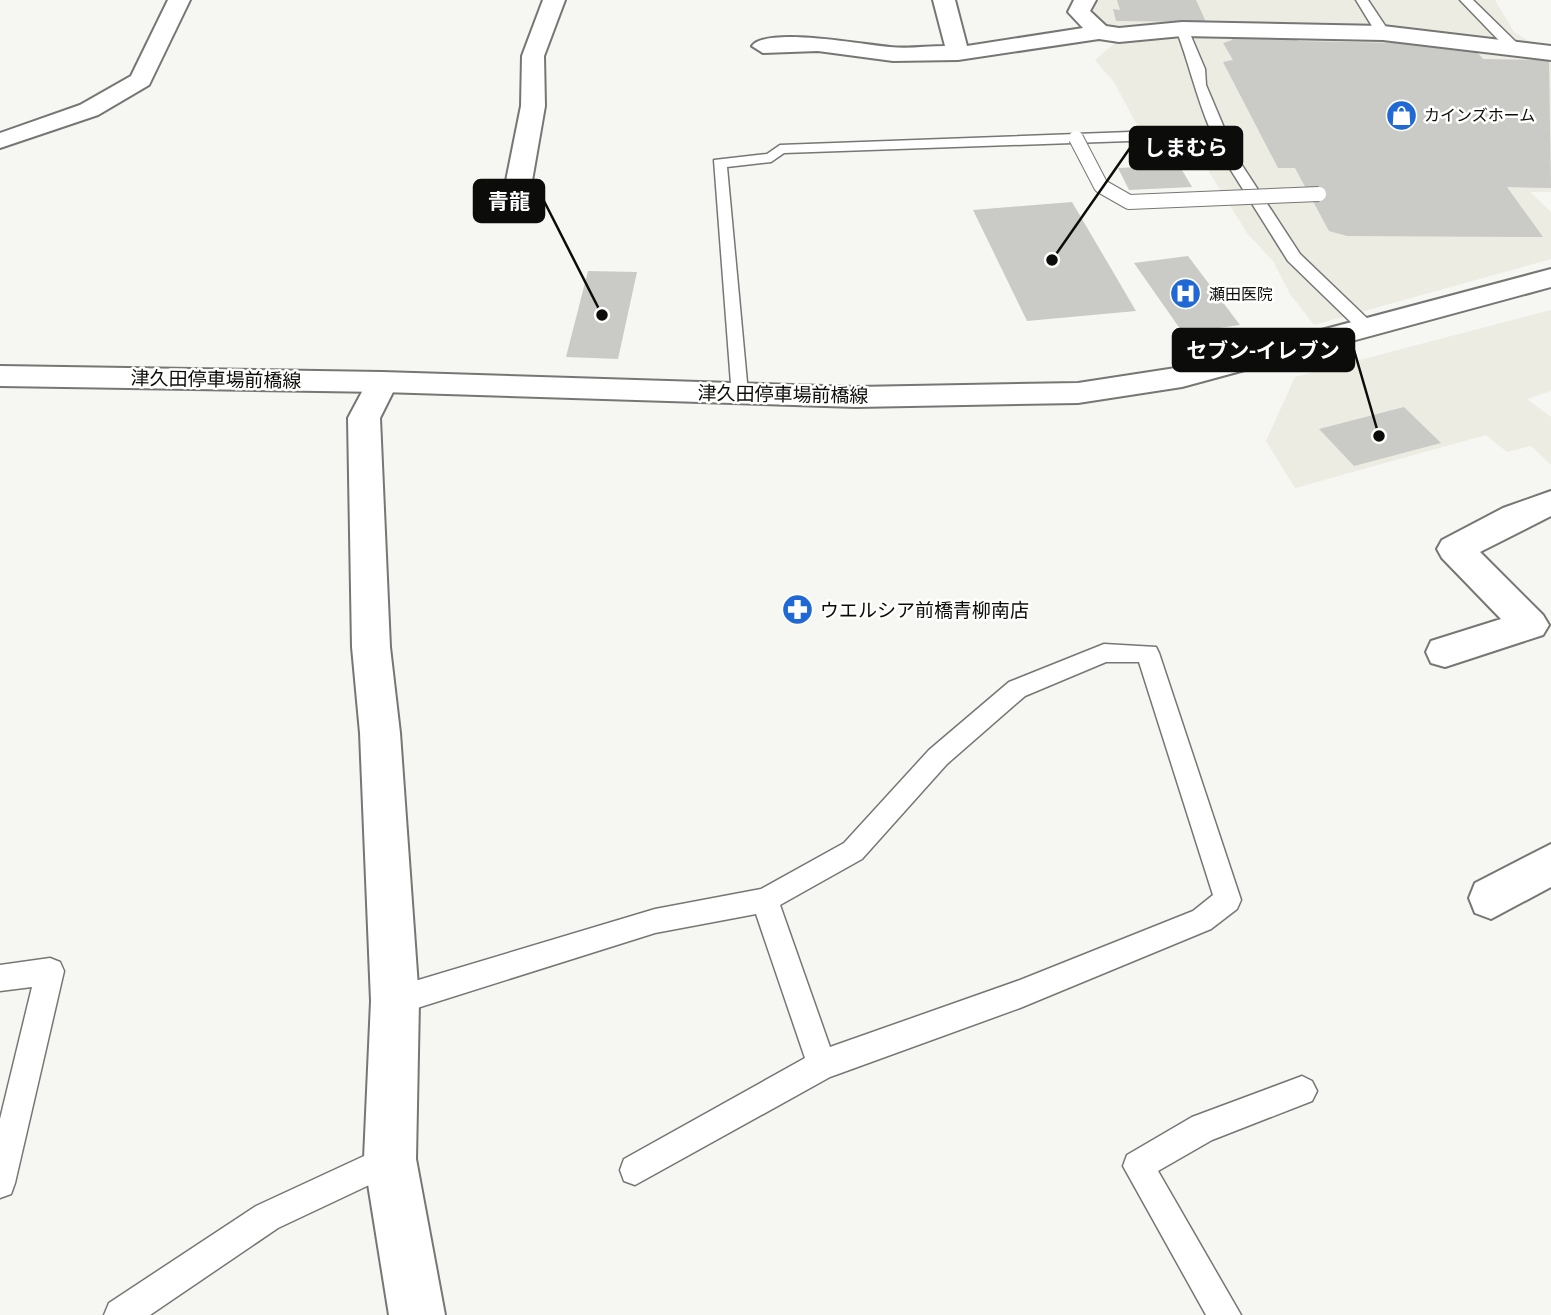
<svg xmlns="http://www.w3.org/2000/svg" width="1551" height="1315" viewBox="0 0 1551 1315" font-family="'Noto Serif','Noto Sans JP',serif">
<rect width="100%" height="100%" fill="#f6f6f3"/>
<path fill="#ecece2" d="M1098,0h397l19,32 22,13 -419,-15 -9,-2 -17,-16z
M1194,33l177,3 180,21v135h-21l21,20v47l-237,66 -24,-31 -17,-33 -26,-28 -44,-71 -67,-39 -22,-41 -19,-22 22,-19z
M1551,310v81l-24,8 24,18v48l-20,-19 -24,6 -21,-17 -191,53 -29,-47 29,-64z"/>
<path fill="#cacac7" d="M1117,0h79l10,22 -90,-1 -3,-12 7,1z
M1230,36l65,1 3,4 105,2 74,9 6,7 66,1 2,128 -44,-1 36,50 -196,-1 -18,-5 -34,-63h-17l-55,-106 10,-2 -10,-17 9,-3z
M1179,165l13,22 -63,3 -11,-22z
M1072,202l64,109 -109,10 -54,-111z
M1188,256l52,69 -57,8 -49,-70z
M588,271l49,1 -19,87 -52,-2z
M1404,407l37,36 -87,23 -35,-37z"/>
<g fill="none" stroke-linecap="round" stroke-linejoin="round">
<defs>
<path id="service" d="M1356,0h12l22,33 -2,3h-10z
M1460,0h13l47,46v6h-10z
M1182,25l6,4 17,40 1,16 30,71 64,98 72,69 3,4 -3,4h-12l-72,-70 -66,-105 -8,-18 -430,15 -13,9 -44,5 21,226 -9,6 -7,-2 -18,-237 53,-6 13,-9 430,-16c-14,-33 -21,-66 -34,-100z
M1104,644l52,3 3,6 82,247 -4,9 -26,20 -191,79 -190,69 -195,108 -11,-4 -4,-11 4,-11 181,-101 -49,-144 -101,19 -260,82 -10,-4 -4,-10 4,-10 10,-4 260,-78 106,-20 83,-46 85,-93 80,-68zM1106,662h33l74,233 -20,16 -173,69 -190,67 -50,-142 82,-46 85,-95 78,-68z
M50,958l10,4 4,9 -49,212 -4,11 -11,4v-79l32,-132 -32,4v-26z
M1302,1076l10,5 5,10 -5,10 -100,39 -54,31 83,144h-35l-83,-149 4,-11 65,-38z
M390,1144l11,4 4,11 -4,11 -123,58 -128,87h-46l5,-12 147,-97z"/>
<path id="minor" d="M168,0h22l-41,85 -51,30 -98,33v-15l80,-28 51,-29z
M543,0h22l-21,56 1,50 -13,75 -4,5h-18l-4,-5 15,-75 1,-50z
M933,0h22l12,46 116,-18 -15,-16 6,-12h22l-6,11 16,15 13,2 63,-6 201,4 168,20v14l-168,-20 -201,-4 -63,6 -20,-3 -141,21 -65,1 -75,-10 -55,2 -11,-7c14,-20 114,-1 138,1 18,2 37,-1 55,-1z
M382,372l11,3 5,7 -18,36 10,229 10,86 19,268 -3,158 29,156h-56l-25,-156 7,-158 -11,-268 -8,-86 -4,-229 23,-43z
M1551,491v25l-71,36 63,63 6,10 -6,10 -98,32 -14,-4 -5,-11 5,-11 70,-22 -59,-61 -5,-9 5,-9 61,-32z
M1551,844v43l-60,32 -16,-6 -6,-15 6,-15z"/>
<path id="secondary" d="M1551,269v18l-369,100 -104,16 -222,4 -474,-15 -382,-6v-20l382,6 474,15 222,-4 104,-16z"/>
</defs>
<use href="#service" stroke="#767674" stroke-width="3"/>
<use href="#minor" stroke="#767674" stroke-width="4"/>
<use href="#secondary" stroke="#767674" stroke-width="4"/>
<use href="#service" fill="#fff" fill-rule="evenodd"/>
<use href="#minor" fill="#fff" fill-rule="evenodd"/>
<use href="#secondary" fill="#fff" fill-rule="evenodd"/>
<defs>
<path id="service-bridge" d="M1076,138l25,48 28,16 190,-8"/>
</defs>
<use href="#service-bridge" stroke="#767674" stroke-width="16" stroke-linecap="butt"/>
<use href="#service-bridge" stroke="#fff" stroke-width="14"/>
</g>
<defs>
<symbol id="shop-disc" viewBox="-11 -11 22 22"><circle r="9.5" fill="#2068d3" stroke="#fffffe"/><path d="M-5-2.5h2.3a2.7 3.5 0 0 1 5.4 0H5L5.5 6h-11ZM-1.5-2.5h3a1.5 2.3 0 0 0-3 0Z" fill="#fff"/></symbol>
<symbol id="hospital-disc" viewBox="-11 -11 22 22"><circle r="9.5" fill="#2068d3" stroke="#fffffe"/><path d="M-5-5h3v3.5h4V-5h3V5h-3V1.5h-4V5h-3Z" fill="#fff"/></symbol>
<symbol id="pharmacy-disc" viewBox="-11 -11 22 22"><circle r="9.5" fill="#2068d3" stroke="#fffffe"/><path d="M-2-6h4v4h4v4h-4v4h-4v-4h-4v-4h4Z" fill="#fff"/></symbol>
</defs>
<g fill-rule="evenodd">
<use href="#shop-disc" x="1384" y="98" width="35" height="35"/>
<use href="#hospital-disc" x="1168" y="276" width="35" height="35"/>
<use href="#pharmacy-disc" x="780" y="592" width="35" height="35"/>
</g>
<g text-anchor="middle" dominant-baseline="central" stroke-width="5" stroke-linejoin="round" paint-order="stroke">
<g font-size="16" fill="#0c0c0b" stroke="#fffffe" text-anchor="start">
<text x="1424" y="115">カインズホーム</text>
<text x="1209" y="294">瀬田医院</text>
</g>
<g font-size="19" fill="#0c0c0b" stroke="#fffffe">
<text transform="translate(216 379) rotate(1)">津久田停車場前橋線</text>
<text transform="translate(783 394) rotate(1)">津久田停車場前橋線</text>
</g>
<g font-size="19" fill="#0c0c0b" stroke="#fffffe" text-anchor="start">
<text x="820" y="610">ウエルシア前橋青柳南店</text>
</g>
</g>
<path fill="none" stroke="#0c0c0b" stroke-width="2.5" d="M1052 260L1130 148M602 315L544 201M1379 436L1354 350"/>
<g fill="#0c0c0b" stroke="#fffffe" stroke-width="2.5">
<circle cx="1052" cy="260" r="7"/>
<circle cx="602" cy="315" r="7"/>
<circle cx="1379" cy="436" r="7"/>
</g>
<g fill="#0c0c0b" stroke="#0c0c0b" stroke-width="2.5">
<rect x="1130" y="127" width="112" height="42" rx="7"/>
<rect x="474" y="180" width="70" height="42" rx="7"/>
<rect x="1173" y="329" width="181" height="42" rx="7"/>
</g>
<g font-size="21" text-anchor="middle" font-weight="bold" fill="#fff">
<text x="1186" y="155">しまむら</text>
<text x="509" y="209">青龍</text>
<text x="1263" y="358">セブン-イレブン</text>
</g>
</svg>
